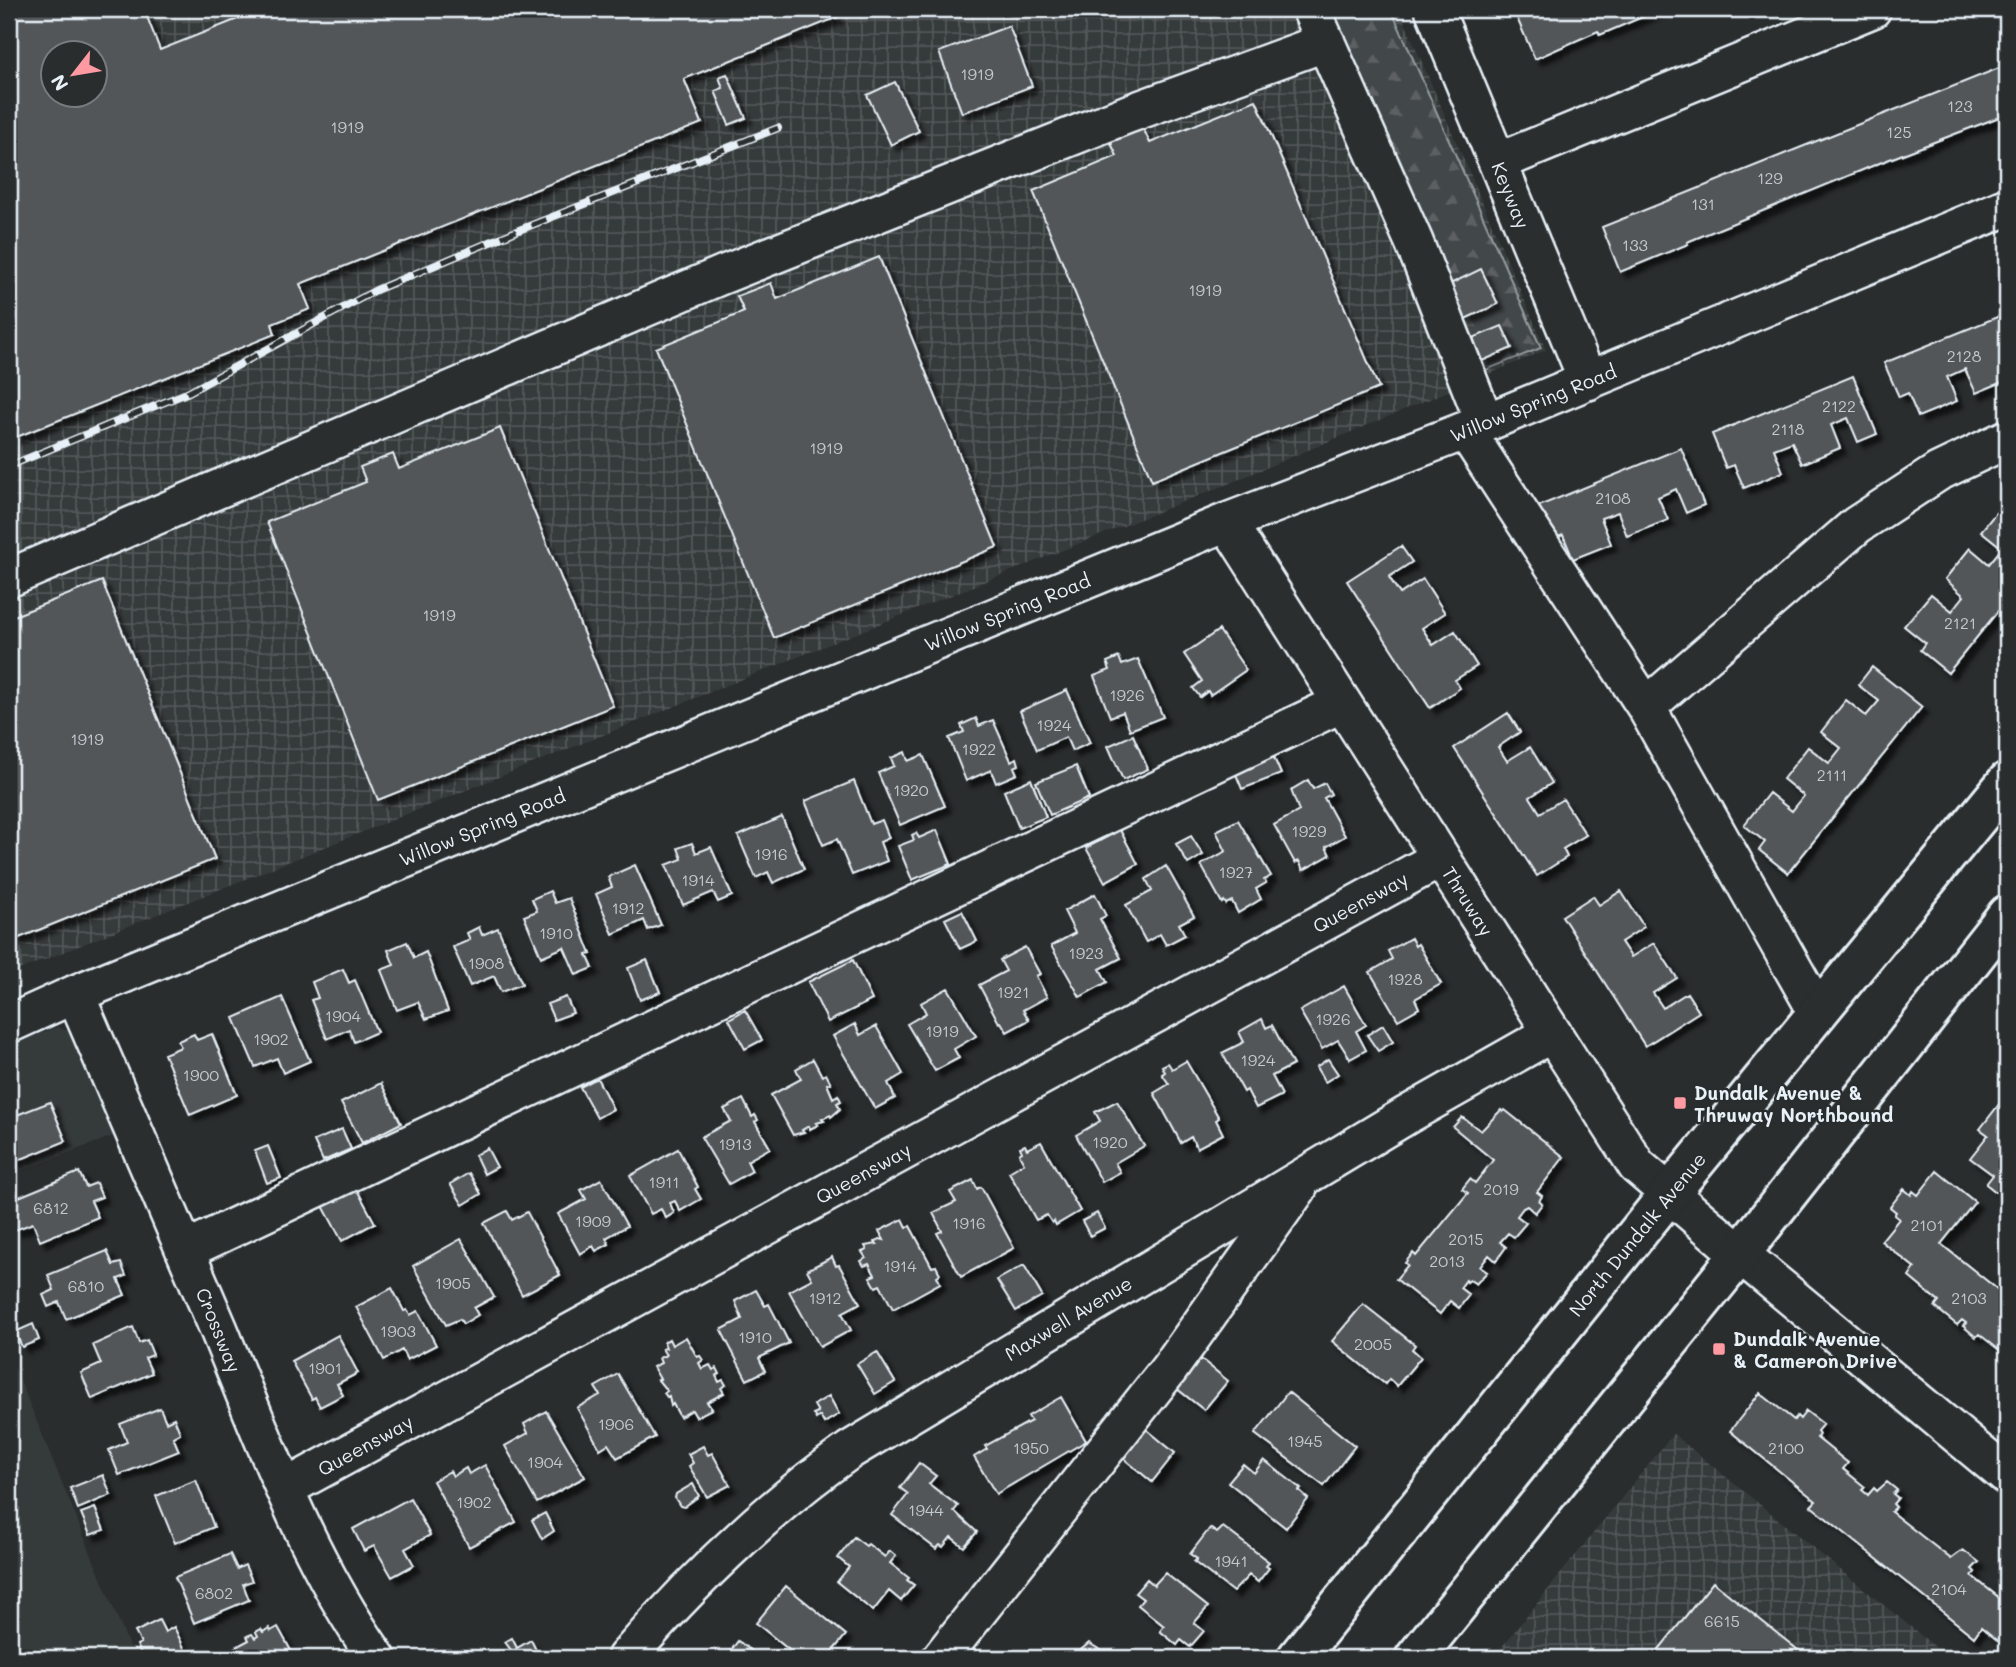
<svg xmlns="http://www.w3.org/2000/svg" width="2016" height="1667" viewBox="0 0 2016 1667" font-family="Mali,sans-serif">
<defs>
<pattern id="industrial-grid" width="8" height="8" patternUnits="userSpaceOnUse" patternTransform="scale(1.75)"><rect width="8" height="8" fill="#363a3b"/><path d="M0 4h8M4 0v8" fill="none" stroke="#535758"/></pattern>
<pattern id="forest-firs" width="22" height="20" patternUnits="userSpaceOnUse" patternTransform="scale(1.75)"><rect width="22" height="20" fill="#424648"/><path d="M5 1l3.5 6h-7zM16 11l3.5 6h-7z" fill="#5d6163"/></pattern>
<filter id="shadow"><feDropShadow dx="6" dy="6" stdDeviation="2" flood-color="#0009"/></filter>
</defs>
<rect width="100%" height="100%" fill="#2a2d2e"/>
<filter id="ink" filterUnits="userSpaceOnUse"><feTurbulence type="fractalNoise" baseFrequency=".0143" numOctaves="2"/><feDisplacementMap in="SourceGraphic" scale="14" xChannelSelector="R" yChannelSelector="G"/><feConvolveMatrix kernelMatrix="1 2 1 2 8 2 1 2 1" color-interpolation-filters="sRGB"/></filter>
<g filter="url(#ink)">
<path fill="#363a3b" d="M58,1027l22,9 36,99 -107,40v-130z
M9,1354l125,304h-125z"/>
<path fill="url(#industrial-grid)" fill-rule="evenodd" d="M9,9h1390l147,341 -316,133 -1221,491zM52,52h42v42h-42z
M1673,1434l276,224h-456z"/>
<path fill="url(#forest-firs)" stroke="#959ca0" stroke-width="2" d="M1323,9h68l150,339 -68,27z"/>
<path fill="#535759" stroke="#e8f1f8" stroke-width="2" fill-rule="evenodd" filter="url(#shadow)" d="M9,9h135l16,41 103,-41h572l3,8 -154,62 18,44 -402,161 10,25 -38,15 3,10 -266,106zM52,52h42v42h-42z
M1534,9h127l-61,26 -2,-4 -63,28 -19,-43z
M1009,26l23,60 -70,27 -23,-61z
M1999,68l8,20v26l-125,48 -195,80 1,2 -68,28 -18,-45z
M727,74l19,44 -17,7 -14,-34 8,-3 -4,-11z
M895,82l24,49 -28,14 -24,-50z
M1256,100l123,288 -227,93 -119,-290 84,-35 -7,-15 33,-13 7,15z
M879,257l118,290 -223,91 -118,-290 88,-36 -7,-16 34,-13 6,16z
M1481,269l17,35 -33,15 -17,-34z
M2007,313v39l-5,2 5,12v14l-31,13 -11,-24 -18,8 10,24 -39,16 -10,-24 -9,4 -15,-34z
M1502,326l10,22 -30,13 -9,-23z
M1853,376l24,58 -19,8 -10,-24 -17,7 9,23 -38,16 -10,-22 -18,7 9,23 -39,16 -10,-23 -8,3 -14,-34z
M500,428l113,278 -235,94 -111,-278 99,-40 -6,-15 33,-13 6,15z
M1681,448l23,57 -18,8 -10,-24 -18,8 10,23 -41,16 -9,-24 -17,6 10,26 -38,15 -10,-24 -10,4 -14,-33z
M2007,499v101l-59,73 -28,-23 5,-7 -21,-17 27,-32 21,17 12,-15 -19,-17 25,-31 19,16 13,-16 -21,-17z
M1401,546l11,16 -23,15 11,17 23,-15 22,34 -23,15 11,17 22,-14 22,35 -22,14 5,8 -30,20 -83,-127z
M102,581l113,278 -206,83v-324z
M1219,630l27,40 -36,25 -2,-4 -8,6 -7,-9 9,-7 -18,-27z
M1119,657l3,8 16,-6 25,58 -33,13 -7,-18 -13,5 -16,-41 16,-6 -3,-8z
M1872,667l50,40 -134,166 -29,-23 6,-8 -21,-17 25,-32 23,18 12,-15 -21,-17 25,-32 21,16 12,-15 -20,-16 25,-32 20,16 13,-15 -21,-16z
M1067,690l23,53 -18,8 -6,-14 -29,13 -17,-39z
M1508,713l12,19 -22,15 9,14 23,-14 22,36 -22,14 10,16 23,-14 23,36 -23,14 4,8 -30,19 -83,-128z
M976,718l3,8 14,-6 18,41 6,-3 2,7 -5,2 3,7 -21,9 -5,-13 -25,11 -17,-43 15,-6 -3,-7z
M1133,735l15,34 -25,11 -15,-34z
M1271,751l10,23 -39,15 -9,-22z
M905,752l3,9 15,-6 22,51 -45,19 -22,-52 16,-7 -3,-8z
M1076,766l13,32 -39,17 -14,-33z
M1031,779l15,38 -27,11 -15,-37z
M1308,780l5,9 12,-6 6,11 -7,4 21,38 -19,11 4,8 -27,15 -4,-9 -4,2 -21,-38 25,-14 -8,-21z
M854,781l17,43 11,-4 7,18 -9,4 7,19 -35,14 -15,-36 -14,6 -18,-44z
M782,817l22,52 -31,14 -5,-11 -12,6 -18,-42z
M1238,820l33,56 -7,4 2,3 -10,6 5,10 -23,14 -6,-12 -6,3 -2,-3 -2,2 -21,-38 25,-14 -10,-20z
M937,830l14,34 -39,16 -14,-34 16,-6 -2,-5 4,-2 3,5z
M1120,830l18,34 -33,18 -19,-34z
M1191,836l12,19 -15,9 -12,-20z
M692,843l4,10 15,-6 21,49 -14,6 -5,-10 -30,13 -17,-40 16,-6 -4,-11z
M635,865l26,60 -13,5 -4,-10 -31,14 -17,-40 16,-7 -4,-10z
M1166,866l28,50 -15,8 6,11 -19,10 -6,-11 -14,8 -20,-37 26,-14 -6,-12z
M550,891l5,12 14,-5 22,56 -4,1 6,13 -17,7 -12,-28 -23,10 -17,-41 13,-5 -5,-12z
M1621,891l23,36 -23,15 10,15 23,-14 23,35 -24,15 10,15 24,-15 12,19 -54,34 -83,-130 31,-20 6,9z
M1095,894l11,22 -6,3 21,39 -21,11 7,13 -27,15 -29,-51 24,-13 -11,-22z
M962,911l15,30 -17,8 -15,-30z
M479,927l3,8 16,-7 24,56 -21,8 -7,-16 -24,10 -17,-39 17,-7 -3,-7z
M1411,938l4,8 3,-2 23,40 -26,15 4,9 -21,12 -28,-48 22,-13 -4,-8z
M407,942l7,16 12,-6 22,59 -22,8 -8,-17 -21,8 -16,-40 13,-5 -6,-15z
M1025,947l15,27 -4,2 11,21 -24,13 6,10 -22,12 -6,-10 -2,1 -20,-38 27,-14 -6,-11z
M647,960l13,32 -20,8 -12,-32z
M853,960l19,40 -44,22 -20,-40z
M343,969l6,14 6,-3 22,52 -23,10 -5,-13 -22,10 -16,-39 7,-2 -6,-16z
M1344,986l22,39 -10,6 10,19 -16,9 -12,-19 -16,9 -22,-38z
M948,988l28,48 -22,13 5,9 -24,13 -28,-47 19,-11 -5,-10z
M282,997l28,64 -27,12 -6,-15 -22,9 -21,-49z
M566,997l7,16 -19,7 -7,-16z
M745,1010l17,30 -17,9 -16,-30z
M1262,1019l4,9 6,-3 21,40 -21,11 10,19 -26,13 -9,-18 -3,2 -22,-39 22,-11 -5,-10z
M855,1024l5,11 16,-9 27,48 -15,9 7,15 -20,11 -42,-73z
M1383,1025l10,17 -15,9 -11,-16z
M194,1034l3,6 15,-6 25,61 -47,20 -26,-61 17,-7 -3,-6z
M813,1059l9,17 4,-2 5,9 -4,1 6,14 5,-3 3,6 -4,2 3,6 -9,8 -1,-2 -8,4 2,2 -8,2 2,2 -8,4 -1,-3 -7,4 2,2 -11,3 -22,-40 30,-16 -5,-10z
M1328,1059l10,15 -13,8 -9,-15z
M1186,1061l33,57 -3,2 7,14 -26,14 -6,-11 -10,6 -27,-50 15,-9 -7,-10 3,-2 -3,-6 6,-3 4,6z
M597,1078l16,31 -16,9 -17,-31z
M381,1083l20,40 -39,20 -21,-40z
M2007,1094v107l-21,-17 7,-9 -23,-17 18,-23 -8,-6z
M743,1099l9,18 3,-2 3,5 -3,2 15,26 -23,13 5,10 -23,13 -28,-47 30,-16 -7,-12z
M1117,1101l27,45 -29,17 5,9 -18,10 -26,-47 24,-14 -5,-9z
M50,1102l16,39 -57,23v-46z
M1501,1110l2,2 2,-2 59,47 -27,35 5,4 -3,5 3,3 -7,9 -8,-7 -4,2 -6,8 9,7 -12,14 -6,-4 -8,9 6,5 -10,14 -7,-6 -9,12 7,5 -11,12 -6,-4 -3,2 -1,-2 -6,8 9,7 -10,13 -9,-7 -10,13 -44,-35 12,-14 -3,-2 8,-10 3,3 52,-63 -6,-4 8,-10 5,4 18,-23 -40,-33 9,-10 19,14z
M342,1129l9,20 -28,12 -9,-20z
M1041,1142l39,69 -24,14 -2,-4 -2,2 -5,-8 -11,5 -27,-48 15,-9 -5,-9 3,-2 -2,-5 5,-2 2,4z
M268,1146l13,32 -14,5 -12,-32z
M487,1148l10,19 -13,7 -9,-19z
M678,1149l20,38 -3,2 6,10 -21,12 -5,-10 -5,2 4,10 -8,5 -5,-9 -10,5 -21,-38z
M1937,1171l38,31 -34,42 66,53v59l-28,-22 -3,3 -13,-11 3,-3 -4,-3 -5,5 -22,-18 4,-5 -30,-25 6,-9 -34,-27 18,-22 -5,-4 2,-3 -6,-5 14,-18 7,6 2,-4 5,4z
M79,1172l7,15 10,-4 6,14 -11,4 7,16 -58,24 -7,-18 -18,7 -6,-16v-13z
M469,1173l12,21 -18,11 -13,-21z
M601,1179l26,47 -21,12 3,6 -13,7 -3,-5 -13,8 -22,-40 28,-15 -5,-9z
M973,1180l4,9 4,-2 33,61 -53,29 -24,-44 5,-2 -9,-18 23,-11 -6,-10z
M356,1188l19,35 -33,18 -19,-35z
M507,1211l5,9 15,-8 33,63 -38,20 -38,-72z
M1097,1213l8,15 -15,8 -8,-15z
M903,1219l4,8 3,-1 22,41 4,-1 4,8 -3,2 3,7 -47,26 -13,-24 -4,2 -6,-10 5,-2 -6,-11 -5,2 -3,-5 5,-3 -4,-6 5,-2 -2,-4 12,-2 -2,-2 5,-3 4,1 -5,-9z
M461,1239l33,58 -20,11 4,7 -15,9 -3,-5 -14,6 -33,-59z
M107,1251l6,14 8,-2 5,13 -8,3 7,16 -59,24 -7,-17 -11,5 -5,-12 11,-5 -6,-15z
M832,1257l4,9 3,-1 21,38 -18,10 9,17 -31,17 -31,-56 23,-12 -5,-9z
M1024,1265l18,31 -26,15 -19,-31z
M392,1288l12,23 3,-1 3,5 8,-4 18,34 -29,15 -5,-10 -18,10 -28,-53z
M756,1290l9,16 4,-2 20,39 -30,15 6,13 -18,9 -26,-50 21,-11 -7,-18z
M1363,1304l52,41 -3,4 9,8 -24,29 -8,-7 -4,5 -53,-43z
M33,1324l6,16 -17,7 -7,-15z
M133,1327l6,16 8,-3 6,15 -8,3 7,15 -60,26 -11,-26 20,-9 -8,-19z
M338,1335l20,38 -21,11 6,11 -23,12 -5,-10 -3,2 -21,-38z
M686,1337l11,20 3,-1 3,4 -4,3 3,6 8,-4 3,5 4,-2 3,6 -4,2 3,6 4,-2 3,5 -5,3 3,5 -17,9 5,7 -16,8 -4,-7 -12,7 -7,-13 -2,2 -2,-10 -2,1 -3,-4 3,-2 -9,-11 2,-1 -7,-12 8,-4 -2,-5 7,-3 -4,-6 4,-1 -2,-6 5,-3 3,6z
M877,1352l18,30 -20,12 -18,-30z
M1201,1359l27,22 -24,29 -28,-22z
M618,1374l37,63 -38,21 -9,-14 -8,5 -23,-41 23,-13 -5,-8z
M1288,1392l67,54 -31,40 -69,-52z
M1760,1393l34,27 3,-4 3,3 6,-8 17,13 -6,7 2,3 -2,4 31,25 -5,6 22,18 -3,3 6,5 6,-7 3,3 10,-9 10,8 -4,4 5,4 -5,6 3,3 -5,5 60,47 12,-9 16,12 -7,7 3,3 -3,4 29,23 6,-8v57l-26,-21 -7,10 -163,-131 5,-5 -86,-70z
M829,1396l10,18 -15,9 -4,-7 -4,3 -3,-5 5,-2 -4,-7z
M1061,1397l25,44 -90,53 -22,-37 13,-8 -2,-3 46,-25 -3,-5z
M160,1408l6,14 8,-4 6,15 -7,4 6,14 -60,24 -10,-25 18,-8 -7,-18z
M546,1411l39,66 -48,26 -32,-57 23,-13 -4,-9z
M1145,1428l30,25 -23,29 -30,-25z
M703,1446l5,9 4,-2 18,32 -23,12 -18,-31 4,-3 -5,-9z
M1264,1460l37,29 -2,2 9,8 -22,29 -58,-46 15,-18 11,9z
M919,1463l17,13 -7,8 29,22 -4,5 23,21 -13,15 -13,-10 -8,10 -3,-2 -4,4 -44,-34 16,-21 -8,-6z
M485,1465l31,57 -47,25 -36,-66 17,-10 3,5 13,-8 3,6z
M103,1475l8,20 -33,14 -8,-21z
M196,1480l18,47 -39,16 -19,-47z
M693,1484l6,12 -15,11 -4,-1 -5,-8 1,-4z
M410,1498l20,37 -25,14 9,16 -22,12 -18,-31 -10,5 -11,-22z
M95,1508l9,22 -14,5 -9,-22z
M545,1513l9,18 -12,8 -10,-19z
M1223,1527l46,35 -3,4 3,2 -11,14 -9,-7 -16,17 -39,-30 3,-3 -7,-5 20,-26 7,5z
M854,1537l12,9 2,-2 17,13 5,-6 6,5 -6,7 19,15 -2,2 7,5 -13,16 -12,-10 -16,20 -36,-29 12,-15 -11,-9z
M230,1554l7,15 8,-4 7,16 -9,3 6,16 -55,23 -19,-46z
M1165,1573l43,34 -14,16 10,8 -14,16 -9,-7 -4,5 -17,-14 4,-5 -26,-21 5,-6 -8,-6 12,-14 7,6z
M1713,1582l95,76h-156z
M786,1586l60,49 -19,23h-28l-43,-35z
M159,1620l6,12 9,-5 12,25 -13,6h-30l-6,-13 4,-2 -6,-11z
M278,1627l17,31h-75l-1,-2 30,-16 -2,-4 5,-2 3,4 3,-2 -2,-4 5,-3 2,3 6,-4 2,3z
M512,1638l5,10 14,-8 9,18h-23l-12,-16z
M738,1641l20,15 -2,2 -30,-1z
M1089,1643l21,13 4,-5 8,7h-46l-1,-3z"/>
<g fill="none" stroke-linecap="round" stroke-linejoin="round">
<defs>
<path id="minor" d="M1311,9l103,233 71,181
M1434,9l154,372
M1498,162l374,-153
M1466,431l180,276 172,306
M1227,522l410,644 103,88 267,222
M9,578l713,-303 406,-161 198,-72
M1646,707l211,-182 81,-53 69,-33
M75,994c49,112 97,224 144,336 46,113 88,229 158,328
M9,1024l66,-30 1152,-472 258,-99 522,-216
M186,1250l1156,-547
M284,1489l1157,-631
M626,1658c67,-78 141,-149 224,-208l557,-335 145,-82
M941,1658l228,-289 129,-181"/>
<path id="major" d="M1297,1658l372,-464 338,-412
M1415,1658l325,-404 267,-339"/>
</defs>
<use href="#minor" stroke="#e8f1f8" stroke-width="42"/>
<use href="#major" stroke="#e8f1f8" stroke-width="44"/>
<use href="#minor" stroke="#2a2d2e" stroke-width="37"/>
<use href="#major" stroke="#2a2d2e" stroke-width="38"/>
<defs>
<path id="rail" d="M9,466l180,-74 187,-102 138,-58 264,-104"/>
</defs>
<use href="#rail" stroke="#e8f1f8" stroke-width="8"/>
<use href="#rail" stroke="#2a2d2e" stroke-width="5" stroke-dasharray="16" stroke-linecap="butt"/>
</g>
</g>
<g fill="#ff9aa2" stroke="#2a2d2e" stroke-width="2.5">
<rect x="1673" y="1096" width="14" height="14" rx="3.5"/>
<rect x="1712" y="1342" width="14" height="14" rx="3.5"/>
</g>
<g text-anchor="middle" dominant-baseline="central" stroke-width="5" stroke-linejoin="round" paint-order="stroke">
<g font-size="16" fill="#c3cad0">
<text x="977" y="73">1919</text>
<text x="1960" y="105">123</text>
<text x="347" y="126">1919</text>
<text x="1899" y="131">125</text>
<text x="1770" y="177">129</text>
<text x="1703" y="203">131</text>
<text x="1635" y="244">133</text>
<text x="1205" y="289">1919</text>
<text x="1964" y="355">2128</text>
<text x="1839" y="405">2122</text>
<text x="1788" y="428">2118</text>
<text x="826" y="447">1919</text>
<text x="1613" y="497">2108</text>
<text x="439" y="614">1919</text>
<text x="1960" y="622">2121</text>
<text x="1127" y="694">1926</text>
<text x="1054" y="724">1924</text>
<text x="87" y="738">1919</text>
<text x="979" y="748">1922</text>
<text x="1832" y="774">2111</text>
<text x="911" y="789">1920</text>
<text x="1309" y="830">1929</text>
<text x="771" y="853">1916</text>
<text x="1236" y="871">1927</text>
<text x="698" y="879">1914</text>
<text x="628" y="907">1912</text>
<text x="556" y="932">1910</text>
<text x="1086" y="952">1923</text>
<text x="486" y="962">1908</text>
<text x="1405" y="978">1928</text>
<text x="1013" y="991">1921</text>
<text x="343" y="1015">1904</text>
<text x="1333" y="1018">1926</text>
<text x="942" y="1030">1919</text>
<text x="271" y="1038">1902</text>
<text x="1258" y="1059">1924</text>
<text x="201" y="1074">1900</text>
<text x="1110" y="1141">1920</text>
<text x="735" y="1143">1913</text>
<text x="664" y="1181">1911</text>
<text x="1501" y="1188">2019</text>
<text x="51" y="1207">6812</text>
<text x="593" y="1220">1909</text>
<text x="969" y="1222">1916</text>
<text x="1927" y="1224">2101</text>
<text x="1466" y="1238">2015</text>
<text x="1447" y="1260">2013</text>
<text x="900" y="1265">1914</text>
<text x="453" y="1282">1905</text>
<text x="86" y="1285">6810</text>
<text x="825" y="1297">1912</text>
<text x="1969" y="1297">2103</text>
<text x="398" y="1330">1903</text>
<text x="755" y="1336">1910</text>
<text x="1373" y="1343">2005</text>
<text x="325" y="1367">1901</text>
<text x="616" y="1423">1906</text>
<text x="1305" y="1440">1945</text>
<text x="1031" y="1447">1950</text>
<text x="1786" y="1447">2100</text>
<text x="545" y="1461">1904</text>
<text x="474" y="1501">1902</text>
<text x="926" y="1509">1944</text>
<text x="1231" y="1560">1941</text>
<text x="1949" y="1588">2104</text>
<text x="214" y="1592">6802</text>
<text x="1722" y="1620">6615</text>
</g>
<g font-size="19" fill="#e8f1f8" stroke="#2a2d2e">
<text transform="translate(1511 195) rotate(68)">Keyway</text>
<text transform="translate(1533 403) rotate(-22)">Willow Spring Road</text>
<text transform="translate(1007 612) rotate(-22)">Willow Spring Road</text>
<text transform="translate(482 827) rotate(-22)">Willow Spring Road</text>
<text transform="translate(1468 901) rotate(58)">Thruway</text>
<text transform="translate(1360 902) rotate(-29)">Queensway</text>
<text transform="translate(863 1173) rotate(-29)">Queensway</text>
<text transform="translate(1637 1234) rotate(-51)">North Dundalk Avenue</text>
<text transform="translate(1068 1318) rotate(-31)">Maxwell Avenue</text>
<text transform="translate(219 1330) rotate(68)">Crossway</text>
<text transform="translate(365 1445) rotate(-29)">Queensway</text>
</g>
<g font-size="19" font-weight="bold" fill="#e8f1f8" stroke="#2a2d2e" text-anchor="start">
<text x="1694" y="1092">Dundalk Avenue &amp;<tspan x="1694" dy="22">Thruway Northbound</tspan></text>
<text x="1733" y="1338">Dundalk Avenue<tspan x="1733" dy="22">&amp; Cameron Drive</tspan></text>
</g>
</g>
<rect width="2016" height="1667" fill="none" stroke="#2a2d2e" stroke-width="35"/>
<rect x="18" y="18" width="1981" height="1632" fill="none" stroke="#e8f1f8" stroke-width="2.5" filter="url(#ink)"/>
<g transform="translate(74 74) rotate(239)"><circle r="33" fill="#2a2d2e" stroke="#767b7f" stroke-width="2"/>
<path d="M0-5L12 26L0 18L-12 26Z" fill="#ff9aa2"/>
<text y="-10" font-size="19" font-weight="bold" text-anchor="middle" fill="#e8f1f8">N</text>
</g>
</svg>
